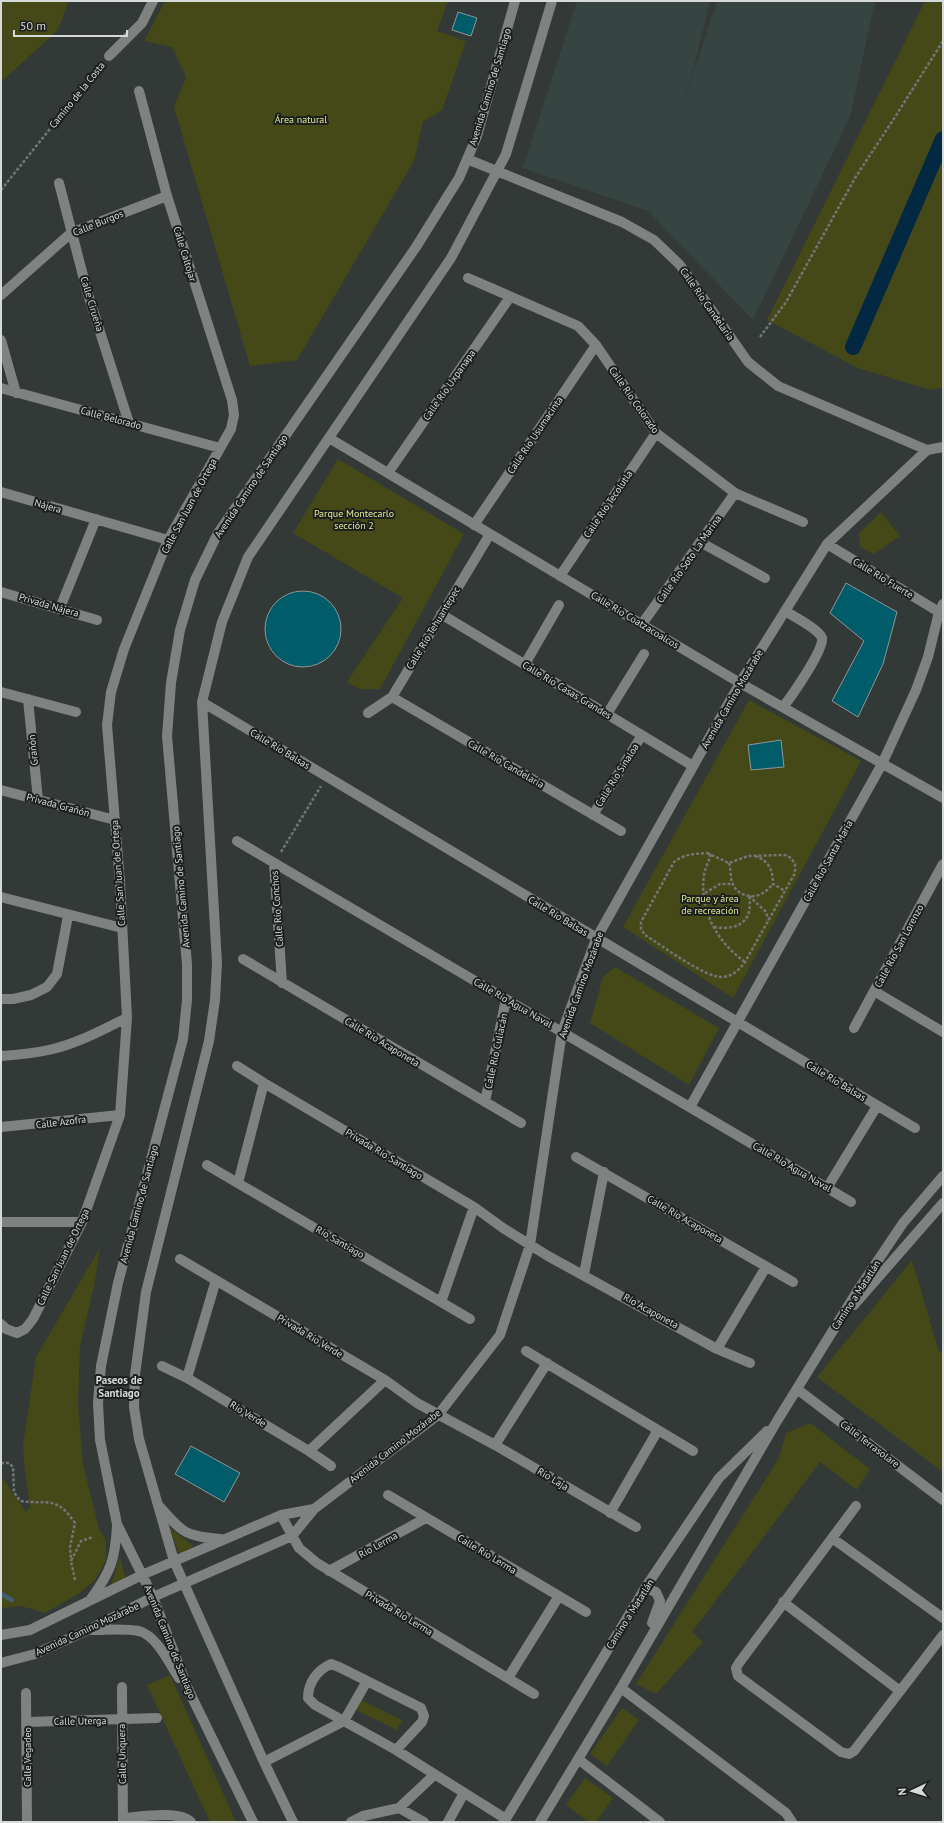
<svg xmlns="http://www.w3.org/2000/svg" width="944" height="1823" viewBox="0 0 944 1823" font-family="'PT Sans',sans-serif">
<rect width="100%" height="100%" fill="#323937"/>
<path fill="#374542" d="M577,1h133l-17,70 -12,39 36,-109h158l-25,116 -97,203 -105,-109 -125,-43z"/>
<path fill="#454917" d="M1,1h68l-11,29 -57,52z
M165,1h283l-11,30 29,10 -24,69 -19,12 -9,39 -117,199 -47,6 -76,-259 12,-30 -14,-30 -28,-6z
M925,1h18v386l-13,3 -72,-22 -91,-48z
M338,459l126,75 -84,155h-20l-13,-7 56,-84 -110,-65z
M881,512l19,24 -26,18 -14,-7 -1,-14z
M749,700l112,61 -128,237 -110,-71z
M615,967l104,61 -30,57 -99,-62 13,-46z
M100,1248l-6,38 -14,60 -2,58 5,60 16,65 7,11v20l-11,20 -15,13 -35,20 -24,-7 -20,2v-132l25,36 4,-5 -6,-44 -1,-18 13,-88z
M912,1260l27,92 4,-1v121l-126,-95z
M810,1423l60,46 -13,21 -37,-28 -128,170 11,10 -47,52 -20,-10 143,-226 7,-25z
M170,1528l24,18 -15,8z
M120,1556l5,22 -14,8z
M170,1675l66,147h-26l-63,-137z
M361,1700l41,20 -5,10 -41,-20z
M622,1708l17,12 -32,46 -17,-12z
M585,1778l28,20 -17,24h-7l-23,-17z"/>
<g fill="none" stroke-linecap="round" stroke-linejoin="round">
<path stroke="#425d6f" stroke-width="4.5" d="M1,1594l11,6"/>
<path stroke="#032841" stroke-width="16" d="M853,347l90,-208"/>
</g>
<path fill="#005c69" stroke="#8f9698" d="M458,12l19,6 -6,18 -19,-6z
M846,583l51,29 -14,52 -25,53 -26,-16 32,-60 -34,-28z
M265 629a38 38 0 1 1 76 0a38 38 0 1 1-76 0Z
M781,740l3,27 -33,3 -3,-25z
M191,1446l49,27 -16,29 -49,-28z"/>
<g fill="none" stroke-linecap="round" stroke-linejoin="round">
<path stroke="#727776" stroke-width="2.5" stroke-dasharray="3 2" stroke-linecap="butt" d="M1,190l101,-126
M760,337l26,-35 69,-124 40,-61 48,-76
M281,852l40,-66
M707,853l22,10 19,-7 37,-1 6,3 4,6v9l-50,89c-6,8 -12,14 -22,15 -16,2 -62,-32 -78,-42l-4,-6v-7l33,-60c10,-8 20,-8 33,-9z
M711,854c-2,7 -6,14 -7,21 -5,35 13,67 41,87
M755,856c14,5 18,14 18,28l12,7
M729,863c2,6 1,13 3,19 4,13 20,18 31,11 4,-2 7,-6 10,-9
M705,893l15,-9h13
M749,896l16,15 4,9
M714,927c23,4 40,-5 35,-31
M1,1463h8l4,4 1,25 6,9c29,4 36,-6 55,22l-5,24 1,14
M75,1580l-4,-19 10,-20 12,-4"/>
<path stroke="#7f8280" stroke-width="10" d="M109,56l33,-33 11,-22
M467,159l155,63 32,18 26,25 68,97 30,24 149,64 16,-3
M59,183l28,108 42,132
M468,278l110,48 18,19 60,88 79,60 68,29
M1,295l70,-62 96,-37
M1,340l15,53
M1,388l219,60
M329,438l411,245 203,115
M388,473l122,-176
M1,492l167,48
M474,525l122,-180
M700,542l65,36
M827,544l112,68
M560,576l96,-143
M1,592l96,28
M60,608l36,-89
M441,614l252,152
M642,624l93,-131
M525,664l34,-59
M1,692l75,20
M392,697l229,134
M28,699l10,101
M202,702l713,426
M783,707c8,-10 41,-57 39,-69 -3,-9 -29,-22 -37,-27
M368,713l24,-16 98,-163
M607,714l37,-60
M1,790l114,30
M593,815l49,-80
M237,841l614,361
M274,863l8,120
M1,897l121,31
M243,959l278,164
M874,991l69,41
M1,999h12l18,-4 16,-8 10,-13 11,-58
M854,1028l89,-164
M1,1056c18,-1 35,-3 52,-7 26,-6 50,-20 74,-31
M237,1066l27,17 210,124 29,21 45,28 169,93 33,14
M485,1102l21,-103
M690,1107l192,-343 34,-74 12,-33 11,-45 4,-8
M1,1127l119,-12
M576,1157l217,125
M207,1165l263,154
M238,1183l26,-100
M827,1188l50,-82
M1,1222h81
M180,1259l205,121 32,23 78,42 141,82
M584,1274l20,-102
M441,1302l33,-95
M854,1305l89,-102
M1,1324l5,5 11,4 8,-4 8,-10 49,-97 38,-107 7,-97 -7,-136 -13,-157 4,-33 13,-43 44,-109 63,-111 3,-14 -2,-15 -65,-204 -28,-105
M717,1349l49,-82
M526,1351l167,100
M162,1366l25,12 122,73 22,15
M187,1378l29,-98
M797,1389l146,111
M495,1445l52,-82
M309,1451l76,-71
M388,1495l198,117
M159,1506c25,28 26,30 62,33
M856,1506l-117,157 -3,5 2,8 103,76 8,2 5,-3 89,-116
M610,1513l48,-83
M281,1515l18,33 18,15 217,131
M832,1538l111,80
M329,1571l97,-53
M645,1588l11,4 4,9 -8,22
M91,1599c20,-28 24,-39 26,-73
M783,1602l117,89
M92,1630c14,0 32,-2 47,1 18,5 30,32 40,47
M1,1635l29,-5 112,-55 139,-60 33,-6
M1,1663l34,-9 55,-25 63,-32 139,-61 22,-27 124,-94 62,-80 30,-90 32,-213 34,-93 144,-256 87,-139 100,-94
M508,1678l51,-82
M122,1687l1,135
M621,1688l165,125 6,9
M26,1693l1,129
M27,1722l130,-4
M396,1750l26,-28 2,-6 -3,-8 -82,-41 -8,-3c-14,6 -23,19 -23,34l7,7 81,45 110,69
M578,1759l82,63
M264,1762l80,-41 23,-40
M399,1808l25,14
M123,1818c17,-1 56,-8 68,4
M253,1822l-65,-133 -35,-92 -36,-73 -17,-84 -2,-37 3,-37 17,-83 65,-244 4,-39v-36l-20,-228 4,-53 9,-53 15,-50 23,-47 198,-286 43,-69 18,-42 38,-135
M293,1822l-29,-60 -90,-201 -35,-122 -5,-32 1,-32 11,-83 63,-251 6,-41 2,-37 -15,-261 20,-80 26,-65 203,-299 55,-104 46,-153
M351,1822l12,-6 36,-8 35,-33
M448,1822l16,-29
M504,1822l141,-234 74,-110 48,-47
M540,1822l81,-134 156,-267 81,-131 45,-67 40,-47"/>
</g>
<g text-anchor="middle" dominant-baseline="central" stroke-width="4" stroke-linejoin="round" paint-order="stroke">
<g font-size="10" fill="#d6dad9" stroke="#1c1f1e">
<text transform="translate(490 87) rotate(-73)">Avenida Camino de Santiago</text>
<text transform="translate(77 95) rotate(-51)">Camino de la Costa</text>
<text transform="translate(98 223) rotate(-22)">Calle Burgos</text>
<text transform="translate(185 254) rotate(73)">Calle Caltojar</text>
<text transform="translate(92 304) rotate(73)">Calle Cirueña</text>
<text transform="translate(707 304) rotate(55)">Calle Río Candelaria</text>
<text transform="translate(449 385) rotate(-55)">Calle Río Uxpanapa</text>
<text transform="translate(634 400) rotate(55)">Calle Río Colorado</text>
<text transform="translate(111 418) rotate(15)">Calle Belorado</text>
<text transform="translate(535 435) rotate(-56)">Calle Río Usumacinta</text>
<text transform="translate(251 486) rotate(-56)">Avenida Camino de Santiago</text>
<text transform="translate(608 504) rotate(-56)">Calle Río Tecolutla</text>
<text transform="translate(48 506) rotate(16)">Nájera</text>
<text transform="translate(189 506) rotate(-62)">Calle San Juan de Ortega</text>
<text transform="translate(689 559) rotate(-55)">Calle Río Soto La Marina</text>
<text transform="translate(883 578) rotate(31)">Calle Río Fuerte</text>
<text transform="translate(49 605) rotate(16)">Privada Nájera</text>
<text transform="translate(635 620) rotate(31)">Calle Río Coatzacoalcos</text>
<text transform="translate(433 628) rotate(-59)">Calle Río Tehuantepec</text>
<text transform="translate(567 690) rotate(31)">Calle Río Casas Grandes</text>
<text transform="translate(732 699) rotate(-60)">Avenida Camino Mozárabe</text>
<text transform="translate(280 749) rotate(31)">Calle Río Balsas</text>
<text transform="translate(33 750) rotate(-96)">Grañón</text>
<text transform="translate(506 764) rotate(30)">Calle Río Candelaria</text>
<text transform="translate(617 775) rotate(-58)">Calle Río Sinaloa</text>
<text transform="translate(58 805) rotate(15)">Privada Grañón</text>
<text transform="translate(828 861) rotate(-61)">Calle Río Santa María</text>
<text transform="translate(118 873) rotate(-94)">Calle San Juan de Ortega</text>
<text transform="translate(181 887) rotate(-95)">Avenida Camino de Santiago</text>
<text transform="translate(277 909) rotate(-94)">Calle Río Conchos</text>
<text transform="translate(558 916) rotate(31)">Calle Río Balsas</text>
<text transform="translate(899 946) rotate(-62)">Calle Río San Lorenzo</text>
<text transform="translate(581 985) rotate(-70)">Avenida Camino Mozárabe</text>
<text transform="translate(513 1003) rotate(30)">Calle Río Agua Naval</text>
<text transform="translate(382 1042) rotate(31)">Calle Río Acaponeta</text>
<text transform="translate(496 1051) rotate(-78)">Calle Río Culiacán</text>
<text transform="translate(836 1081) rotate(31)">Calle Río Balsas</text>
<text transform="translate(61 1122) rotate(-7)">Calle Azofra</text>
<text transform="translate(384 1154) rotate(31)">Privada Río Santiago</text>
<text transform="translate(792 1167) rotate(30)">Calle Río Agua Naval</text>
<text transform="translate(139 1204) rotate(-75)">Avenida Camino de Santiago</text>
<text transform="translate(685 1219) rotate(30)">Calle Río Acaponeta</text>
<text transform="translate(340 1242) rotate(30)">Río Santiago</text>
<text transform="translate(63 1257) rotate(-64)">Calle San Juan de Ortega</text>
<text transform="translate(856 1295) rotate(-57)">Camino a Matatlán</text>
<text transform="translate(651 1311) rotate(29)">Río Acaponeta</text>
<text transform="translate(310 1336) rotate(31)">Privada Río Verde</text>
<text transform="translate(248 1414) rotate(31)">Río Verde</text>
<text transform="translate(870 1444) rotate(37)">Calle Terrasolare</text>
<text transform="translate(395 1446) rotate(-38)">Avenida Camino Mozárabe</text>
<text transform="translate(553 1479) rotate(31)">Río Laja</text>
<text transform="translate(378 1545) rotate(-29)">Río Lerma</text>
<text transform="translate(487 1554) rotate(31)">Calle Río Lerma</text>
<text transform="translate(399 1613) rotate(31)">Privada Río Lerma</text>
<text transform="translate(630 1614) rotate(-58)">Camino a Matatlán</text>
<text transform="translate(87 1629) rotate(-25)">Avenida Camino Mozárabe</text>
<text transform="translate(170 1642) rotate(68)">Avenida Camino de Santiago</text>
<text transform="translate(80 1721) rotate(-1)">Calle Uterga</text>
<text transform="translate(122 1754) rotate(-91)">Calle Unquera</text>
<text transform="translate(27 1757) rotate(-90)">Calle Vegadeo</text>
</g>
<g font-size="10" fill="#e1eb97" stroke="#1c1f1e">
<text x="301" y="119">Área natural</text>
<text x="354" y="513">Parque Montecarlo<tspan x="354" dy="12">sección 2</tspan></text>
<text x="710" y="898">Parque y área<tspan x="710" dy="12">de recreación</tspan></text>
</g>
<g font-size="11" font-weight="bold" fill="#d6dad9" stroke="#1c1f1e">
<text x="119" y="1380">Paseos de<tspan x="119" dy="13">Santiago</tspan></text>
</g>
</g>
<rect width="944" height="1823" fill="none" stroke="#d6dad9" stroke-width="4"/>
<g transform="translate(912 1791) rotate(266)" stroke="#1c1f1e" stroke-width="3" paint-order="stroke">
<path d="M0-3L7 15L0 10L-7 15Z" fill="#d6dad9"/>
<text y="-6" font-size="11" font-weight="bold" text-anchor="middle" fill="#d6dad9">N</text>
</g>
<path d="M14 30v6h113v-6" fill="none" stroke="#d6dad9" stroke-width="2"/>
<text x="20" y="30" font-size="12" fill="#d6dad9" stroke="#1c1f1e" stroke-width="3" paint-order="stroke">50 m</text>
</svg>
